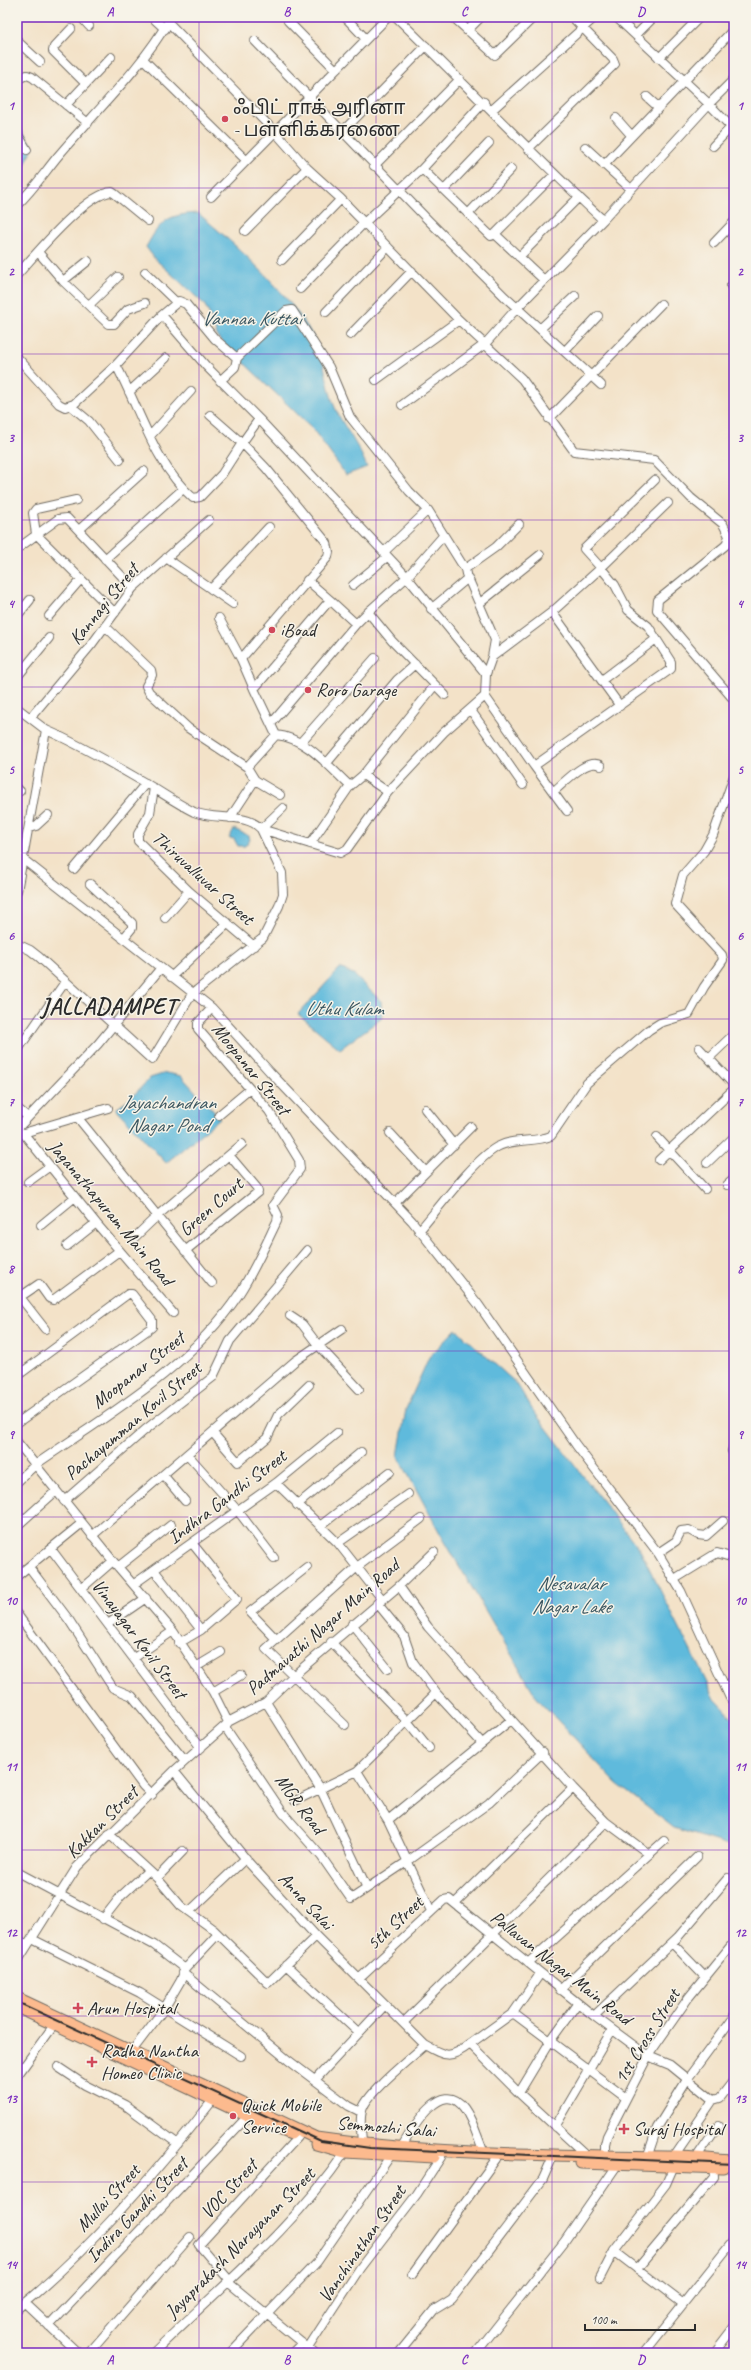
<svg xmlns="http://www.w3.org/2000/svg" width="751" height="2370" viewBox="0 0 751 2370" font-family="Caveat,'Noto Sans Tamil',sans-serif">
<rect width="100%" height="100%" fill="#f7f3e8"/>
<filter id="ink" filterUnits="userSpaceOnUse"><feTurbulence type="fractalNoise" baseFrequency=".025" numOctaves="2"/><feDisplacementMap in="SourceGraphic" scale="8" xChannelSelector="R" yChannelSelector="G"/><feConvolveMatrix kernelMatrix="1 2 1 2 8 2 1 2 1" color-interpolation-filters="sRGB"/></filter>
<filter id="wash" filterUnits="userSpaceOnUse"><feTurbulence type="fractalNoise" baseFrequency=".012" numOctaves="4" result="noise"/><feDisplacementMap in="SourceGraphic" scale="16" xChannelSelector="R" yChannelSelector="G"/><feGaussianBlur stdDeviation="0.9" result="paint"/><feColorMatrix in="noise" values="0 0 0 0 0 0 0 0 0 0 0 0 0 0 0 0 0 1.4 0 .05"/><feComposite in="paint" operator="in"/></filter>
<g filter="url(#wash)">
<rect width="100%" height="100%" fill="#f3e2c8"/>
<path fill="#5ebadc" stroke="#447284" d="M17,123l16,24 -16,35z
M198,213c39,33 100,87 120,134 9,21 9,46 20,67 10,19 21,32 29,53l-21,8 -34,-47 -94,-90 -7,-21 -7,-13 -49,-45 -9,-12c15,-27 21,-32 52,-34z
M234,829l15,7 1,4 -5,6h-7l-4,-7 -5,-1z
M340,968l13,6 28,27 1,17 -42,31 -42,-35z
M166,1073l15,3 39,42 -54,45 -50,-54 14,-10 20,-21z
M456,1329l61,55 15,25 108,141 75,149 19,20v128l-60,-19 -58,-45 -79,-85 -96,-163 -43,-79 8,-47 23,-52z"/>
</g>
<g filter="url(#ink)">
<g fill="none" stroke-linecap="round" stroke-linejoin="round">
<defs>
<path id="minor" d="M81,17l8,9
M152,17l13,12
M345,17l21,22
M396,17c69,67 136,137 207,203
M453,17l42,38 39,-38
M288,21l48,49
M168,22l107,110 32,36 34,31 118,121 63,59 52,72 80,9 37,38 32,26 6,12 -3,9 -68,55 -1,10 77,90
M71,29l-17,18 -1,4 33,33
M467,31l14,-14
M636,35l18,-18
M17,41l23,21
M255,41l173,179 77,77 96,88
M659,58l41,-41
M143,59l103,101
M17,79l10,-4 5,2 56,46
M734,79l-25,25 25,26
M647,97l11,10
M66,105l45,-48
M492,110l103,-93
M616,118l15,17
M343,131l83,-85
M17,133l10,17
M713,146l21,-22
M585,147l46,42
M528,149l87,-85 -2,-5 -41,-42
M604,165l130,-136
M374,166l86,-87
M422,169l69,67 4,-2 59,-59
M445,189l44,-46
M211,197l177,-180
M17,205c16,-15 27,-32 41,-49 38,-45 83,-87 113,-139
M468,214l43,-45
M245,231l62,-63
M495,234l49,46
M714,243l20,-21
M38,252l25,29 45,43h6l14,-15 17,-6
M519,257l60,-60
M282,260l59,-61
M145,272l31,30
M17,275c18,-20 69,-82 95,-83l3,2 33,27
M63,281l25,-20
M731,286l3,3
M300,289l64,-66 58,-54 62,-67
M89,305l29,-28
M326,312l62,-65
M162,315l44,51 53,53
M540,329l35,-33
M350,335l62,-64
M565,351l33,-35
M17,357l42,47 6,3 9,-3 42,-39c24,44 38,99 77,133l7,-1 22,-23 20,-31 24,25 61,75 2,9 -1,5 -87,102 13,30
M116,365l46,-50 17,-14 7,3 29,35 22,19 49,-47 6,-1 37,57 21,50 59,74 19,19 37,59
M376,380l83,-60
M220,381l15,-14 2,-9
M129,392l37,-34
M402,405l83,-61 32,-36 86,-88 106,-116 -93,-87
M71,406l18,15 31,39
M210,415l32,28 17,-24 148,158 36,-41
M549,419l112,-115
M150,436l41,-45
M655,480l-71,69 17,19 -49,44 -60,45 -6,17 -1,22 49,70 137,-97v-7l-23,-36 -20,-16 -13,-25 -14,-17 67,-65
M76,500l-40,9 -3,4 3,21 79,79
M79,530l65,-59
M17,549l41,-30 9,-1 66,70
M384,552l44,-42
M166,558l67,46
M105,559l78,-70
M466,574l-1,-5 31,-22 23,-23
M307,580l23,20
M353,585l34,-28
M211,589l58,-62
M480,603l60,-48
M431,609l37,-31 27,62 -3,17
M368,612l39,-35 79,97
M552,612l68,94
M17,616l13,-16
M49,616l32,-37
M219,618l22,41
M356,624l12,-12 24,29 53,54
M105,626l46,44 1,5 -6,11 3,6 39,36 59,39
M17,677l32,-39
M602,680l54,-41
M17,708l29,22 -29,161
M470,709l53,76
M31,717l61,-73 41,-56 76,-68
M271,724l85,-100 -26,-24 -76,89 22,46
M46,730c35,15 68,35 101,54 15,9 31,20 47,28 20,9 52,0 67,17l79,24 7,-4 41,-57
M301,742l74,-84
M326,764l71,-84 18,-16
M534,766l33,45
M363,775l72,-90
M255,780l25,15
M154,788l-4,25 -12,21v7l51,50 65,55
M17,789l3,2
M553,792c11,-9 35,-36 48,-26
M230,818l25,-38 -8,-13 29,-32c31,3 52,31 74,51
M29,828l7,-2 12,-11
M261,829l22,-21
M310,844l40,-58 13,-11 25,17 56,-60 41,-36
M24,860l188,148 58,64 142,149 66,83 98,141 82,108 23,38 49,107 4,4
M74,869l72,-86
M90,884l42,39v5l-9,11
M165,918l24,-27
M17,944l13,6 9,7 113,103 40,-66 71,-56 16,-32 4,-12 -1,-21 -21,-44
M171,977l57,-54
M699,1048l35,37
M17,1051l48,-69
M709,1058l25,-24
M17,1108l11,9
M425,1109l29,36
M219,1115l31,-26
M78,1118l134,165
M17,1129l81,-85 62,-75
M390,1133l36,39
M20,1134l88,-26
M24,1134l72,89 77,90
M657,1137l48,52
M659,1160l75,-71
M707,1163l27,-26
M28,1182l22,-16
M727,1185l7,-6
M395,1203l76,-76
M41,1225l34,-28
M419,1231c19,-22 54,-70 78,-84 16,-9 37,-4 54,-11l36,-53 62,-53 11,-7 29,-9 15,-27 19,-27 -1,-5 -47,-51 8,-29 21,-24 9,-16 21,-59
M134,1238l23,-22 85,-72
M67,1246l29,-23
M185,1251l73,-59 -1,-4 -28,-33
M20,1297l25,32
M17,1299l22,-15 10,14 4,2 66,-49
M290,1316l12,8 16,21 41,44
M17,1376l111,-82h4l20,26v7l-135,96
M213,1433l25,29 29,-24 11,-23 31,-30
M17,1442l96,119 60,70 40,61 15,30
M734,1445l-2,6 2,2
M188,1455l50,56 36,47
M164,1476l21,25
M17,1482l18,-17c72,-50 154,-96 204,-171 15,-23 26,-48 38,-73l1,-6 -5,-10 27,-36 -1,-9 -30,-49 -71,-82v-6l14,-15
M276,1483l62,60 44,56
M64,1501l81,-71 68,-53 17,-36 77,-91
M297,1505l64,-53
M17,1526l39,-35
M320,1526l70,-54
M92,1536l203,-175 47,-32
M338,1543l70,-49
M51,1549l150,199
M658,1553l18,-12 5,-10 8,-1 9,5 8,1 17,-15
M29,1567l40,53 44,68 19,8 53,65
M118,1567l53,-42
M154,1570l47,60
M17,1576l65,-53
M673,1580l44,-27 17,5
M134,1584l142,-101 61,-50
M399,1586l29,41 145,161 33,34 43,32
M82,1588l31,-27
M377,1603l27,33 9,26 23,31 45,49
M17,1614l126,172 9,9
M108,1624l38,-26
M352,1624l36,45
M276,1639l-26,-27 57,-45
M331,1642l76,79 22,27
M179,1643l22,-13 36,-31 -45,-56
M134,1658l39,-27
M196,1667l25,-15
M213,1692l28,-17
M266,1702l54,86 47,100
M228,1722l38,-20 27,-26 106,-90 35,-34
M345,1725l-79,-76 91,-82 64,-48
M225,1727l58,86 38,43 30,43 57,-38 81,-58 54,-51
M174,1771l76,93 66,72 109,109c20,12 26,14 45,-1l49,49 32,-53 26,-36
M357,1771l31,49 43,91
M295,1801l62,-30 79,-78
M388,1820l123,-100
M109,1834l48,44 24,28 33,24 54,53 48,-47
M17,1872l137,73 31,24
M157,1878l26,-27
M455,1903l118,-115
M190,1911l56,-53
M103,1919l18,-23 27,-25
M32,1939l108,54 101,63
M17,1940l10,6
M672,1943l33,34
M17,1962l60,-95 97,-96 53,-47
M528,1963l136,-122
M286,1965l73,68
M183,1973l105,87 61,46 12,6
M359,1979l85,-79 5,-1 145,117 54,40 22,9 43,35
M560,1990l137,-133
M513,2013l27,-39
M594,2016l84,-79 50,-59
M403,2023l203,-201
M470,2044l43,-31 113,85
M132,2051l32,-42 17,-29 4,-11 33,-35
M58,2067l27,18 40,20 53,39
M17,2076l37,-51
M316,2079l69,-74
M519,2093l67,62
M555,2127l57,-97
M362,2145c0,-10 -3,-24 0,-34 3,-17 49,-53 63,-66
M401,2148c10,-17 40,-72 63,-40 9,12 14,31 20,45
M605,2156v-12l2,-8 41,-80 41,-59 45,-55
M674,2157l39,-57 7,-2 14,-18
M647,2158l10,-30 31,-50 46,-62
M696,2158l22,-32
M614,2251l68,52
M637,2269l77,-92 -1,-15
M412,2275l84,-116
M600,2278l14,-27 52,-67 7,-16
M230,2281l-31,-36 99,-108
M229,2283l85,70
M25,2303l53,50
M17,2309c72,-58 139,-136 196,-209
M49,2326l199,-210
M308,2348l52,-80 57,-74 24,-37
M89,2353l101,-116
M153,2353c66,-65 140,-124 192,-201
M230,2353l87,-91 74,-107
M292,2353l10,-10
M399,2353l35,-43 18,-11 91,-120 11,-25
M476,2353l88,-111 54,-78
M644,2353l90,-113
M714,2353l20,-26"/>
<path id="major" d="M17,1998l299,140c119,17 239,17 358,19 20,0 40,3 60,4
M17,2007l231,109 43,18
M316,2144l29,8 89,5
M581,2163l142,5"/>
</defs>
<use href="#minor" stroke="#716b62" stroke-width="10"/>
<use href="#major" stroke="#716b62" stroke-width="13"/>
<use href="#minor" stroke="#fff" stroke-width="8"/>
<use href="#major" stroke="#fcba8e" stroke-width="11"/>
<path stroke="#2b2b2b" stroke-width="2" d="M17,2002l304,139 49,7 364,16"/>
</g>
</g>
<path fill="none" stroke="#7b2cbf" stroke-width="1" stroke-opacity="0.55" d="M199,17v2336M376,17v2336M552,17v2336M17,188h717M17,354h717M17,520h717M17,687h717M17,853h717M17,1019h717M17,1185h717M17,1351h717M17,1517h717M17,1683h717M17,1850h717M17,2016h717M17,2182h717"/>
<g fill="#d1495b" stroke="#f7f3e8" stroke-width="1.5">
<circle cx="225" cy="119" r="4"/>
<circle cx="272" cy="630" r="4"/>
<circle cx="308" cy="690" r="4"/>
<path d="M76 2002h4v4h4v4h-4v4h-4v-4h-4v-4h4z"/>
<path d="M90 2056h4v4h4v4h-4v4h-4v-4h-4v-4h4z"/>
<circle cx="233" cy="2116" r="4"/>
<path d="M622 2123h4v4h4v4h-4v4h-4v-4h-4v-4h4z"/>
</g>
<g text-anchor="middle" dominant-baseline="central" stroke-width="3" stroke-linejoin="round" paint-order="stroke">
<g font-size="19" fill="#2b2b2b" stroke="#f7f3e8" text-anchor="start">
<text x="233" y="108">ஃபிட் ராக் அரினா<tspan x="233" dy="22">- பள்ளிக்கரணை</tspan></text>
<text x="280" y="630">iBoad</text>
<text x="316" y="690">Roro Garage</text>
<text x="87" y="2008">Arun Hospital</text>
<text x="101" y="2051">Radha Nantha<tspan x="101" dy="22">Homeo Clinic</tspan></text>
<text x="241" y="2105">Quick Mobile<tspan x="241" dy="22">Service</tspan></text>
<text x="633" y="2129">Suraj Hospital</text>
</g>
<g font-size="19" fill="#2b2b2b" stroke="#f7f3e8">
<text transform="translate(104 604) rotate(-51)">Kannagi Street</text>
<text transform="translate(203 878) rotate(42)">Thiruvalluvar Street</text>
<text transform="translate(251 1069) rotate(51)">Moopanar Street</text>
<text transform="translate(211 1207) rotate(-41)">Green Court</text>
<text transform="translate(111 1213) rotate(50)">Jaganathapuram Main Road</text>
<text transform="translate(138 1370) rotate(-38)">Moopanar Street</text>
<text transform="translate(133 1421) rotate(-40)">Pachayamman Kovil Street</text>
<text transform="translate(227 1497) rotate(-37)">Indhra Gandhi Street</text>
<text transform="translate(323 1627) rotate(-41)">Padmavathi Nagar Main Road</text>
<text transform="translate(139 1639) rotate(53)">Vinayagar Kovil Street</text>
<text transform="translate(300 1804) rotate(53)">MGR Road</text>
<text transform="translate(102 1822) rotate(-45)">Kakkan Street</text>
<text transform="translate(306 1901) rotate(47)">Anna Salai</text>
<text transform="translate(395 1923) rotate(-43)">5th Street</text>
<text transform="translate(561 1968) rotate(38)">Pallavan Nagar Main Road</text>
<text transform="translate(647 2036) rotate(-58)">1st Cross Street</text>
<text transform="translate(386 2127) rotate(5)">Semmozhi Salai</text>
<text transform="translate(229 2189) rotate(-47)">VOC Street</text>
<text transform="translate(108 2198) rotate(-47)">Mullai Street</text>
<text transform="translate(137 2210) rotate(-46)">Indira Gandhi Street</text>
<text transform="translate(240 2243) rotate(-45)">Jayaprakash Narayanan Street</text>
<text transform="translate(362 2244) rotate(-55)">Vanchinathan Street</text>
</g>
<g font-size="20" font-style="italic" fill="#3a5660" stroke="#f7f3e8">
<text x="251" y="318">Vannan Kuttai</text>
<text x="344" y="1008">Uthu Kulam</text>
<text x="168" y="1102">Jayachandran<tspan x="168" dy="23">Nagar Pond</tspan></text>
<text x="571" y="1583">Nesavalar<tspan x="571" dy="23">Nagar Lake</tspan></text>
</g>
<g font-size="23" font-weight="bold" letter-spacing="1" fill="#2b2b2b" stroke="#f7f3e8">
<text x="109" y="1006">JALLADAMPET</text>
</g>
</g>
<rect width="751" height="2370" fill="none" stroke="#f7f3e8" stroke-width="44"/>
<path d="M585 2324v6h110v-6" fill="none" stroke="#2b2b2b" stroke-width="2"/>
<text x="591" y="2324" font-size="12" fill="#2b2b2b" stroke="#f7f3e8" stroke-width="3" paint-order="stroke">100 m</text>
<rect x="22" y="22" width="707" height="2326" fill="none" stroke="#7b2cbf" stroke-width="1.5"/>
<g font-size="13" text-anchor="middle" font-weight="bold" fill="#7b2cbf">
<text x="110" y="16">A</text>
<text x="287" y="16">B</text>
<text x="464" y="16">C</text>
<text x="641" y="16">D</text>
<text x="11" y="110">1</text>
<text x="740" y="110">1</text>
<text x="11" y="276">2</text>
<text x="740" y="276">2</text>
<text x="11" y="442">3</text>
<text x="740" y="442">3</text>
<text x="11" y="608">4</text>
<text x="740" y="608">4</text>
<text x="11" y="774">5</text>
<text x="740" y="774">5</text>
<text x="11" y="940">6</text>
<text x="740" y="940">6</text>
<text x="11" y="1106">7</text>
<text x="740" y="1106">7</text>
<text x="11" y="1273">8</text>
<text x="740" y="1273">8</text>
<text x="11" y="1439">9</text>
<text x="740" y="1439">9</text>
<text x="11" y="1605">10</text>
<text x="740" y="1605">10</text>
<text x="11" y="1771">11</text>
<text x="740" y="1771">11</text>
<text x="11" y="1937">12</text>
<text x="740" y="1937">12</text>
<text x="11" y="2103">13</text>
<text x="740" y="2103">13</text>
<text x="11" y="2269">14</text>
<text x="740" y="2269">14</text>
<text x="110" y="2364">A</text>
<text x="287" y="2364">B</text>
<text x="464" y="2364">C</text>
<text x="641" y="2364">D</text>
</g>
</svg>
